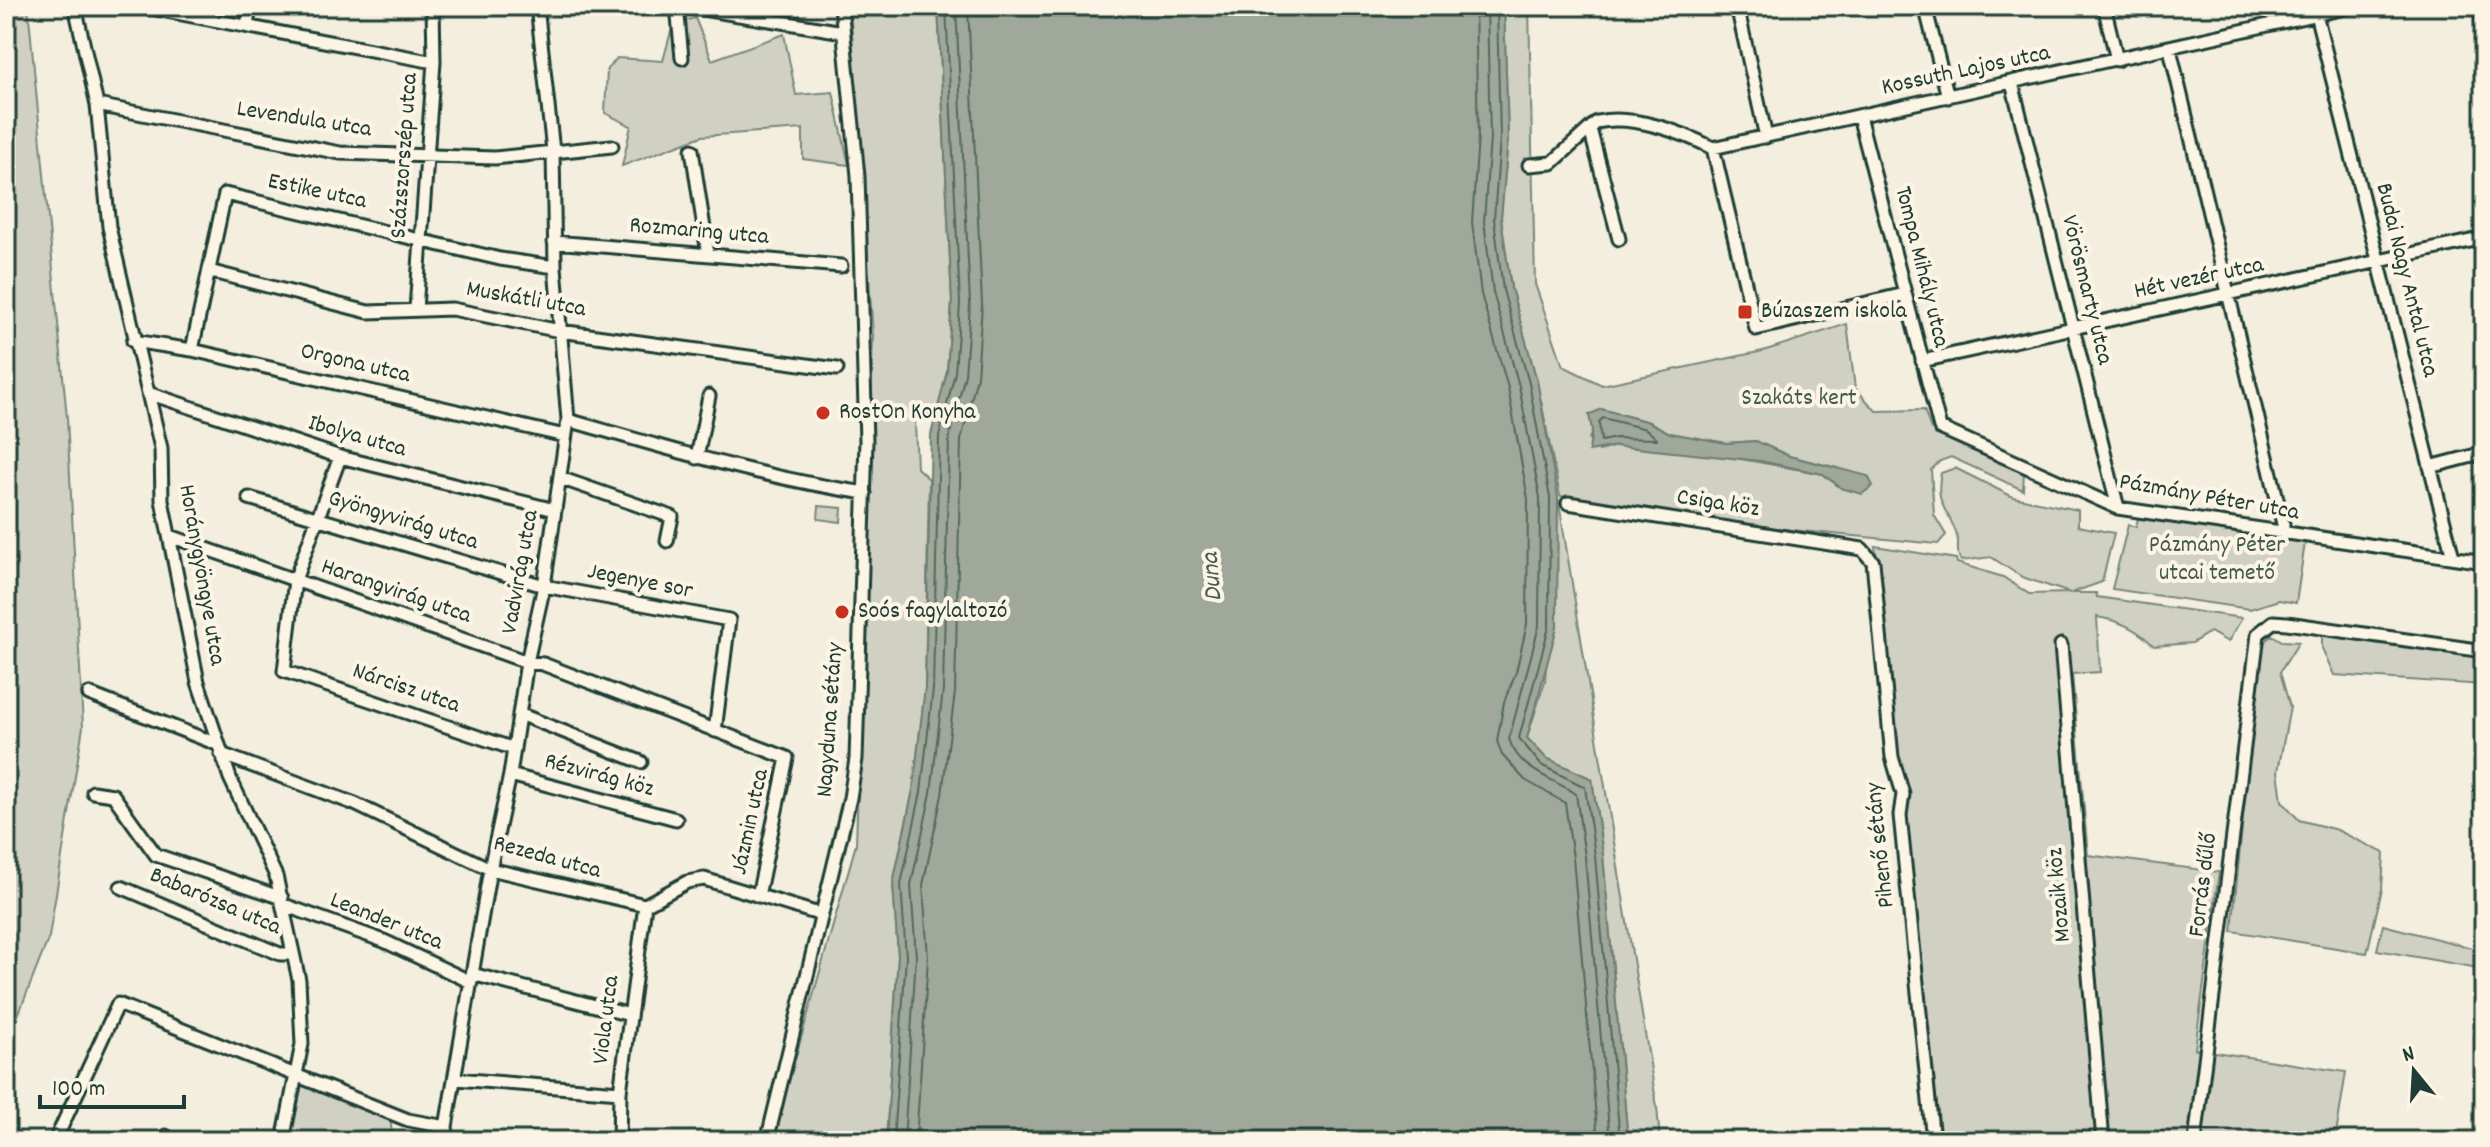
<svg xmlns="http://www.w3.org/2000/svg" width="2490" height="1147" viewBox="0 0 2490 1147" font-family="Dekko,sans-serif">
<rect width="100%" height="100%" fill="#f3eede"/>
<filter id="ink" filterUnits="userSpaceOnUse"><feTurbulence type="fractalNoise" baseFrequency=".0125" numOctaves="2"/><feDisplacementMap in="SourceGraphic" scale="16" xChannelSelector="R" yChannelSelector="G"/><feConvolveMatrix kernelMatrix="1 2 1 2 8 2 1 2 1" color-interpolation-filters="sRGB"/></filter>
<g filter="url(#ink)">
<path fill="#d0d1c2" stroke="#78877b" stroke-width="2" fill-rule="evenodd" d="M6,6h22l39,412 16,309 -34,210 -43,109z
M850,6h88l14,297 -5,68 -9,42 -19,5 -4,5 2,45 12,11 -4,209 -12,102 -20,93 5,73 -12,185h-114l84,-297 17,-509z
M1504,6h25l6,278 28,82 39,19 161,-34 84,-27 8,64 21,23 48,-1 7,19 93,42 -1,19 -72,-33 -11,4 -9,9 3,45 12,20 -8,9 -147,-14 -231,-34 -23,-115 -26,-93 -10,-70 7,-79zM1601,409l48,13 20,11 57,10 30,-2 33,15 49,12 3,20 -18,-14 -120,-22 -87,-6 -17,5 -10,-12z
M695,18l17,42 72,-26 12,61 37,-3 16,73 -46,-6v-30l-101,7 -80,30 9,-40 -26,-13 2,-43 10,-12 46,3 10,-37z
M1955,468l58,29 65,13v16l36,7 -12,49 -31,11h25l1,4 145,21 -14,24 -18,-10 -18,11 -38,3c-17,-17 -33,-25 -57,-29l3,55 -28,2 16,181 131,17 -24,177 151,23 -11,69h-394l-66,-595 81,13 1,4 46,14 26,17 41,-1 -48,-16 -31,-20 -30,4c-6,-9 -1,-16 -4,-25 -8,-27 -23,-30 -16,-63z
M1558,497l99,610 3,34h-32l-25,-286 -11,-76 -46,-21 -19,-20 18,-57z
M819,506l23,2 -1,14 -23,-3z
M2138,518l167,25 -9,60 -17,-3 -29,9 -138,-20 16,-64 8,2z
M2322,633l162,23v29l-150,-10 -12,-27z
M2272,635l10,6 17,1 -19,30 10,35 -12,64 4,30 17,19 38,10 47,23 -2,36 -15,64 -135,-22 26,-269 7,-21z
M2383,925l101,26v18l-107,-19z
M308,1081l82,37 3,23h-109l11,-53z"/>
<path fill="#a0a89b" stroke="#6c7d72" stroke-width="2" d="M938,6h566l4,133 -7,79 10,70 26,93 21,116 -1,130 -30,111 19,20 46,21 11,76 25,286h-742l12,-185 -5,-72 20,-94 12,-102 6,-253 16,-64 5,-68z
M1601,409l48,13 21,11 56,10 30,-2 33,15 79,20 5,10 -11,8 -21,-6 -18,-14 -63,-13 -144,-15 -27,5 3,-21 -3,-15z"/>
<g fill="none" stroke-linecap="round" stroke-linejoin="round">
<path stroke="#53685d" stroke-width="2" d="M1475,6l3,131 -6,85 9,72 27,94 20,111 -1,125 -11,48 -12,30 -7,39 5,14 23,25 40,23 8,55 25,283
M1487,6l3,132 -6,83 9,71 26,94 21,112 -1,128 -30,113c10,32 44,39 67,55l9,63 25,284
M1497,6l3,132 -6,81 9,71 26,93 21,115 -1,129 -30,111 22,27 44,22 10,69 25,285
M1603,418l43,11 11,10 -41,-1 -15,3 -2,-19z
M893,1141l13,-184 -5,-73 20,-92 12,-103 6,-253 16,-63 5,-69 -14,-298
M904,1141l12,-184 -5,-72 20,-92 12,-103 6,-252 16,-63 5,-71 -14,-298
M916,1141l12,-183 -5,-73 19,-90 13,-103 6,-252 16,-63 5,-72 -14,-299"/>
<defs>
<path id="minor" d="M75,6l22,99 12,122 52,221 1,52 36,182 32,96 46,98 23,104 3,64 -19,97
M140,6l294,56
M677,6l5,52
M684,6l159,26
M1737,6l29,131
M1925,6l23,91
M2104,6l13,54
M2316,14l137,543
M247,26l3,-20
M2170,49l113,475v11
M2012,83l106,425
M97,105l243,48 155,5 117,-12
M1859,116l81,312 178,80 366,54
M1590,129l29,110
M1713,148l43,181 149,-35
M692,150l16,104
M1529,165l23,-2 45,-41c36,-8 84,10 116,26l641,-142
M554,242l287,24
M209,271l159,41 84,-3 108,22 277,38
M416,309l18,-247 -1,-56
M133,341l59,9 373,86
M192,350l33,-156 275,65 55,8
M1922,361l562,-123
M151,394l189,63 215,53
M568,420c98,28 195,58 297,73
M340,457l-45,123 -11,91 230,78
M697,458l12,-62
M2430,467l54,-14
M560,478l112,39 -5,24
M249,498l295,88 185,34 -14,111
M1568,503l294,46 11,13 19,195 11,37 -3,21 33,326
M170,536l357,126 16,2 244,94 -29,138
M2061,645l42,496
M89,694l128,50
M519,714l122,48
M221,754l134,50 135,65 155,36 42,-23 17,-3 118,36
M510,775l166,44
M93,792l20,3 43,60 126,43
M121,887l159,67h12
M284,905l100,36 87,41
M472,974l158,41
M456,1079l164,13
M55,1141l63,-137 290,116 38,7
M165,1141l1,-5
M448,1141l-2,-14 44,-258 20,-94 17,-113 17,-76 24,-166 -13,-153 -2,-116 -16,-145
M619,1141l1,-49 25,-187
M767,1141l83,-343 6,-39 10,-318 -8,-265 -17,-170
M2195,1141l63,-507 15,-12 14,1 197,28"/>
<path id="major" d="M2480,6l4,15"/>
</defs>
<use href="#minor" stroke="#1f3d34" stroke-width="17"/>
<use href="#major" stroke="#1f3d34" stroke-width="20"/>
<use href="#minor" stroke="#fcf5e5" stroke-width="11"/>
<use href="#major" stroke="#fcf5e5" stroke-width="14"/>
</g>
</g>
<g fill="#c8321e" stroke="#fcf5e5" stroke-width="3">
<rect x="1737" y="304" width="16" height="16" rx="4"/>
<circle cx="823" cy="413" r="8"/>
<circle cx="842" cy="612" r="8"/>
</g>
<g text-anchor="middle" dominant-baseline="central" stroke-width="8" stroke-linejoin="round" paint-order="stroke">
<g font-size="24" fill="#1f3d34" stroke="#fcf5e5">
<text transform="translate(1966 71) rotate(-12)">Kossuth Lajos utca</text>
<text transform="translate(304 120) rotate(9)">Levendula utca</text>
<text transform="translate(405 156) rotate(-86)">Százszorszép utca</text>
<text transform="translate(317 192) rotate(12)">Estike utca</text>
<text transform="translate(699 232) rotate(5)">Rozmaring utca</text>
<text transform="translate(1921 267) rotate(76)">Tompa Mihály utca</text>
<text transform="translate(2199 279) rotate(-12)">Hét vezér utca</text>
<text transform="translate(2406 280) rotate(76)">Budai Nagy Antal utca</text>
<text transform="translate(2086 290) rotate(76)">Vörösmarty utca</text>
<text transform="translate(526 300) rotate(10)">Muskátli utca</text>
<text transform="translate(355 364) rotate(13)">Orgona utca</text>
<text transform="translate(357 437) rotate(16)">Ibolya utca</text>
<text transform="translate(2209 498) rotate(10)">Pázmány Péter utca</text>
<text transform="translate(1718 504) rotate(9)">Csiga köz</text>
<text transform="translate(403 521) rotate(17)">Gyöngyvirág utca</text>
<text transform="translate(521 572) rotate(-80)">Vadvirág utca</text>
<text transform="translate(201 575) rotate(80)">Horánygyöngye utca</text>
<text transform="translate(640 582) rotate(11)">Jegenye sor</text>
<text transform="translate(396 592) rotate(19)">Harangvirág utca</text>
<text transform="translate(406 689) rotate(19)">Nárcisz utca</text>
<text transform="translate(831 720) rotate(-86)">Nagyduna sétány</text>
<text transform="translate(599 776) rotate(15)">Rézvirág köz</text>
<text transform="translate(751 822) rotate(-78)">Jázmin utca</text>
<text transform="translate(1881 845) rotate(-96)">Pihenő sétány</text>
<text transform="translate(547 858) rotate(15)">Rezeda utca</text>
<text transform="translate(2204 885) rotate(-83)">Forrás dűlő</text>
<text transform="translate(2060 895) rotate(-95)">Mozaik köz</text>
<text transform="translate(215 902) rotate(23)">Babarózsa utca</text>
<text transform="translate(386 922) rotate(22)">Leander utca</text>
<text transform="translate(607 1020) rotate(-83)">Viola utca</text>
</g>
<g font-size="24" fill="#1f3d34" stroke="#fcf5e5" text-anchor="start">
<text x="1761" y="312">Búzaszem iskola</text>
<text x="839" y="413">RostOn Konyha</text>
<text x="858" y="612">Soós fagylaltozó</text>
</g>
<g font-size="24" fill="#425b50" stroke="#fcf5e5">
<text x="1799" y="399">Szakáts kert</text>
<text x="2217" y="546">Pázmány Péter<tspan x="2217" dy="28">utcai temető</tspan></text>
</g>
<g font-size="26" font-style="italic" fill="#465d53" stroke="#fcf5e5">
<text transform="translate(1213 577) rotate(-95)">Duna</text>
</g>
</g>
<rect width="2490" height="1147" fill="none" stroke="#fcf5e5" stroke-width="32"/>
<rect x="16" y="16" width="2458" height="1115" fill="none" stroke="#1f3d34" stroke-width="3" filter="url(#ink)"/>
<g transform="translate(2414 1071) rotate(342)" stroke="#fcf5e5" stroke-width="6" paint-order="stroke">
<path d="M0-6L14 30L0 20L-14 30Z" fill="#1f3d34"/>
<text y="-12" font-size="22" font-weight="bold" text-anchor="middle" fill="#1f3d34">N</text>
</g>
<path d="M40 1095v12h144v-12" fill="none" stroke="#1f3d34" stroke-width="4"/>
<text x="52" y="1095" font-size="24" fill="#1f3d34" stroke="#fcf5e5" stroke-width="6" paint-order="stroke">100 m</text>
</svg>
